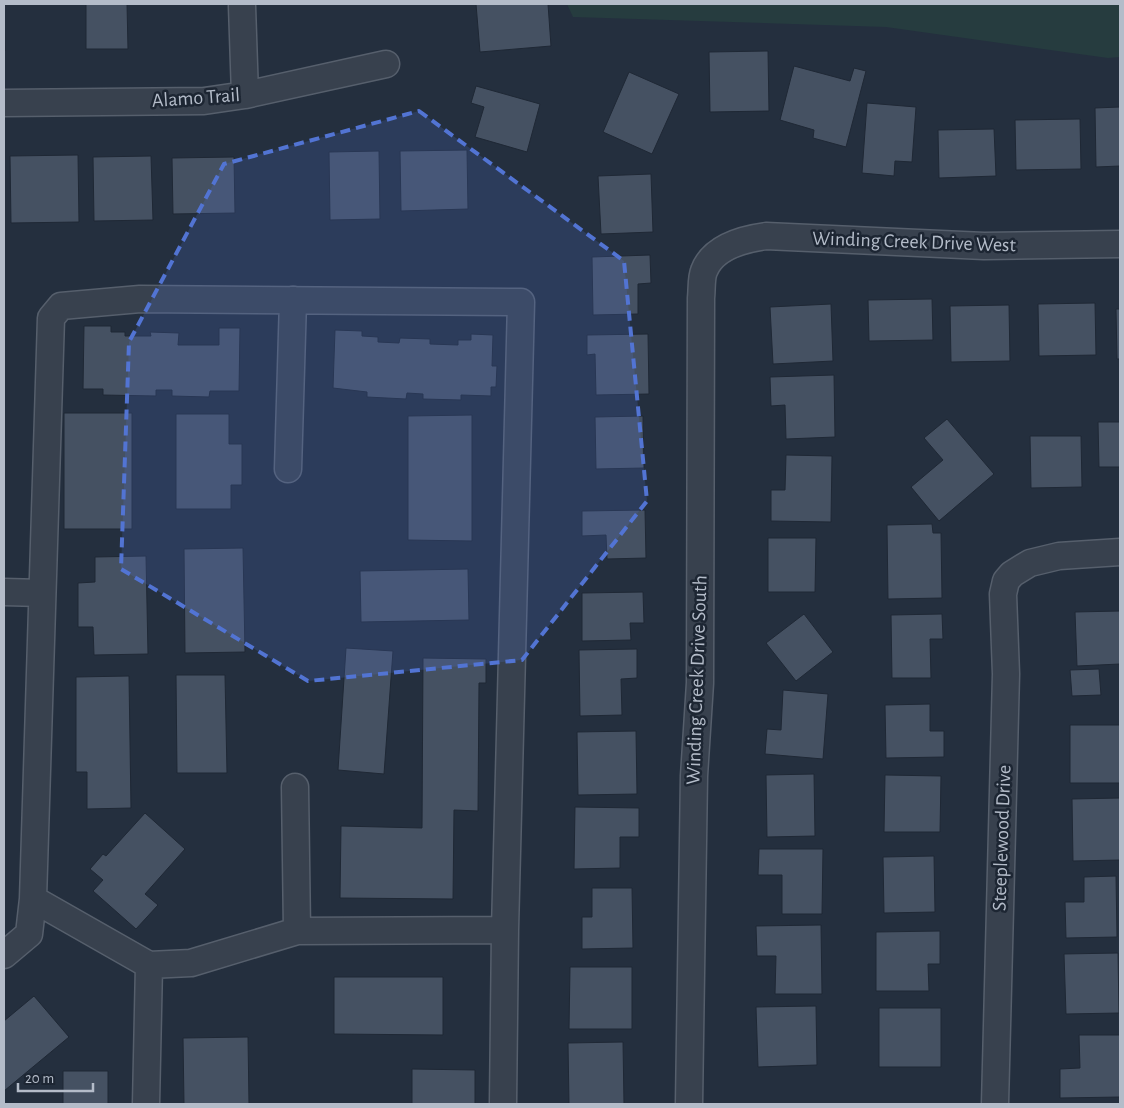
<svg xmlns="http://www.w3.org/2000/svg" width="1124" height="1108" viewBox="0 0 1124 1108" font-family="'Alegreya Sans',sans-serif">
<rect width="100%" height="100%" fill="#242f3e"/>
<path fill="#263c3f" d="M567,4h553v53l-12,1 -222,-31 -313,-10z"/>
<path fill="#455162" stroke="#1f2835" d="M4,4l1,47h-1z
M86,4h41l1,45h-42z
M476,4h72l3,42 -71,6z
M768,51l1,60 -59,1 -1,-60z
M794,66l56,15 4,-13 12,3 -20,76 -33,-9 1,-8 -34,-10z
M629,72l50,22 -27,60 -49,-22z
M476,86l64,18 -13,48 -52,-15 9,-30 -13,-4z
M867,103l49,4 -4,55 -17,-1 -1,15 -32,-3z
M1120,107v59l-24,1 -1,-59z
M1080,119l1,50 -65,1 -1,-50z
M994,129l2,47 -57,2 -1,-48z
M467,150l1,59 -67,2 -1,-60z
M379,151l1,68 -50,1 -1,-68z
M78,155l1,67 -68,1 -1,-67z
M151,156l2,64 -59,1 -1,-64z
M234,157l1,56 -62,1 -1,-56z
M651,174l2,58 -52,2 -3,-58z
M650,255l1,28 -13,1v30l-45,1 -1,-58z
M932,299l1,41 -64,1 -1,-41z
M1095,303l1,52 -57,1 -1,-52z
M831,304l2,57 -60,3 -3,-57z
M1009,305l1,56 -59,1 -1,-56z
M1116,309h4v50h-3z
M84,326h27v6h14v4h26l-1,-4 29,1 -1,12h41v-17h21l-1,63h-29l-1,6 -37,-1v-6h-16v6l-53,-1v-6h-20z
M335,330l27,1v5l16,1v5l21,1 1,-5 30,1v5l28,1v-5h13v-6l22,1 -1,31h5l-1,21h-5v9l-30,-1v5l-38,-1v-5l-16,-1 -1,6 -39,-2v-5l-34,-4z
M648,334l1,60 -53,1 -1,-41 -8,1v-20z
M834,375l1,62 -49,2 -1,-34 -14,1 -1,-29z
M64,413h68v116h-68z
M176,414h53v30h13v41h-11v24h-55z
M472,415v126l-64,-1v-124z
M643,416l1,52 -48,1 -1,-52z
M947,419l47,55 -55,47 -28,-34 32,-27 -19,-22z
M1098,422h22v45h-21z
M1030,436h51l1,51 -51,1z
M786,455l46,1 -1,66 -60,-1v-31h14z
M645,510l1,48 -39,1 -1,-24 -24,1v-25z
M932,524l1,9h8l1,65 -54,1 -1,-74z
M768,538h48l-1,54h-47z
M243,548l2,104 -60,1 -1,-104z
M146,556l2,98 -54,1 -1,-28h-15v-44l17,-1v-25z
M468,569l1,51 -108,2 -1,-51z
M643,592l1,31h-14l1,17 -49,1v-48z
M1120,611v53l-43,2 -2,-54z
M804,614l29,38 -37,29 -30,-38z
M942,614l1,25h-13l1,39h-39l-1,-63z
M346,648l47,3 -9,123 -46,-4z
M637,649v29l-16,1 1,36 -42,1 -1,-66z
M423,658l63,1v24h-7l-1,128 -24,-1 -1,89 -113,-1 1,-72 81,2z
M1099,669l2,26 -29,1 -2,-26z
M176,675h49l2,98h-50z
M129,676l2,132 -44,1v-37h-11v-95z
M783,690l45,4 -5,65 -58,-5 2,-25 14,1z
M930,704v27h14v26l-58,1 -1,-53z
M1070,725h50v58h-50z
M636,731l1,63 -59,1 -1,-63z
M814,774l1,62 -48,1 -1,-62z
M885,775l56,1 -1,56h-56z
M1120,798v62l-47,1 -1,-62z
M575,807l64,1v29h-19v31l-46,1z
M145,813l40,36 -40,45 13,11 -22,24 -43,-38 10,-11 -13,-11 13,-15 3,2z
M759,849h64l-1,65h-40v-39h-24z
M934,856l1,56 -51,1 -1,-56z
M1116,876l1,61 -51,1 -1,-36h19v-25z
M592,888h40l1,60 -51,1v-32h10z
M821,925l1,69h-47l1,-38h-19l-1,-30z
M940,931v33h-12l1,27h-53v-59z
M1118,953l1,60 -53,1 -2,-60z
M570,967h62v62h-63z
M334,977h109v58l-109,-1z
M34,996l35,41 -65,54v-70z
M816,1006l1,59 -59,2 -2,-60z
M879,1008h62v59h-62z
M1079,1035h41v62l-60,1v-29l20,-1z
M248,1037l1,67h-65l-1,-66z
M623,1042l1,62h-55l-1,-61z
M412,1069l63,1v34h-63z
M63,1071h45v33h-45z"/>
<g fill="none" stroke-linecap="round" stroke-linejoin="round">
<defs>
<path id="minor" d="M242,6l3,89
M4,103l200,-2 41,-6 141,-31
M288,469l5,-169
M4,592l38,1
M295,787l2,144
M33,899l116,66 42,-2 106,-32 208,-1
M4,955l25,-21 4,-35 18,-581 10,-12 79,-7 381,3 -16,628 -2,174
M146,1104l3,-139
M689,1104l5,-328 6,-93 1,-385c1,-8 0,-20 3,-27 9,-24 40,-32 62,-35l218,10 136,-2
M995,1104l11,-430 -3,-80 3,-13 6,-7 18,-11 29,-7 61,-4"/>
</defs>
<use href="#minor" stroke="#565f6c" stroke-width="29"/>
<use href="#minor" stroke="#38414e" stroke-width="26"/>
</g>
<path fill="#5274d3" fill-opacity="0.2" stroke="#5274d3" stroke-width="4" stroke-dasharray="10 6" stroke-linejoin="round" d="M419,111l205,150 23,240 -125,159 -214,21 -187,-112 8,-227 95,-178z"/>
<g text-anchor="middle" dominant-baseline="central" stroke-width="5" stroke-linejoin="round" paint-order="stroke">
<g font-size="20" fill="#b4bcc9" stroke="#1d2633">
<text transform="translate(196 98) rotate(-4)">Alamo Trail</text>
<text transform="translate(914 242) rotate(2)">Winding Creek Drive West</text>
<text transform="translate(697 680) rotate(-88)">Winding Creek Drive South</text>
<text transform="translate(1002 838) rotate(-88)">Steeplewood Drive</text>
</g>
</g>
<rect width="1124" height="1108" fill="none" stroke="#b4bcc9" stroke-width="10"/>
<path d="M18 1083v8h75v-8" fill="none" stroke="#b4bcc9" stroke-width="2.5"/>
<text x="25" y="1083" font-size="15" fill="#b4bcc9" stroke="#1d2633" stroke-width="4" paint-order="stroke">20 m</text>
</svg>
